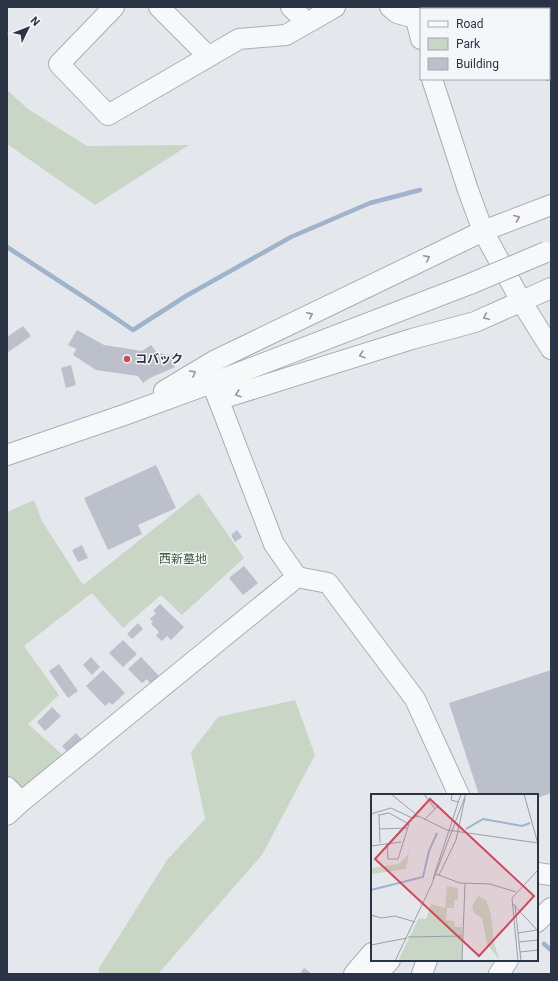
<svg xmlns="http://www.w3.org/2000/svg" width="558" height="981" viewBox="0 0 558 981" font-family="Roboto,'Noto Sans JP',sans-serif">
<rect width="100%" height="100%" fill="#e4e7ec"/>
<path fill="#c9d6c5" d="M7,90l21,19 59,37 102,-1 -94,60 -88,-61z
M199,493l45,65 -62,57 -21,-20 -38,33 -31,-35 -68,53 35,49 -31,29 38,34 -59,49v-295l27,-12 8,21 41,64z
M295,700l20,55 -53,100 -104,119h-59v-6l68,-108 38,-41 -14,-67 27,-35z"/>
<g fill="none" stroke-linecap="round" stroke-linejoin="round">
<path stroke="#9fb4cc" stroke-width="4.5" d="M7,247l95,62 31,21 53,-34 105,-59 79,-34 50,-13
M544,944l7,6"/>
</g>
<path fill="#bbc0ca" d="M23,326l8,10 -24,17v-16z
M77,330l27,15 38,6 9,-6 6,8 21,3 -7,6 4,5 -25,11 -7,5 -5,-7 -42,-6 -23,-15 3,-6 -8,-4z
M71,365l5,20 -10,3 -5,-20z
M156,465l20,43 -38,17 4,9 -34,16 -24,-52z
M237,530l5,7 -7,5 -4,-7z
M82,545l6,13 -10,4 -6,-12z
M244,566l14,17 -15,12 -14,-17z
M160,604l24,23 -13,13 -4,-4 -5,5 -6,-5 3,-4 -8,-8 2,-2 -3,-3 6,-6 -3,-2z
M138,623l5,6 -11,10 -5,-5z
M123,640l14,14 -14,13 -14,-14z
M91,657l9,10 -8,8 -9,-10z
M141,657l18,19 -8,8 -4,-5 -5,4 -14,-14z
M59,664l19,27 -10,7 -19,-27z
M103,670l22,23 -13,12 -2,-3 -5,4 -19,-20z
M551,670v123l-14,5v-3h-58l-30,-92z
M52,707l9,9 -16,15 -8,-9z
M76,733l7,8 -14,13 -7,-8z
M304,968l8,6h-12z"/>
<g fill="none" stroke-linecap="round" stroke-linejoin="round">
<defs>
<path id="minor" d="M114,7l-55,57 49,51 131,-76 47,-4 49,-28
M159,7l49,49
M291,7l16,16
M390,7l7,6 18,5
M413,7l8,32
M537,9l1,-2
M549,70h2
M432,79l36,111 15,41 38,70 30,48
M212,383l62,161 23,33 31,6 87,116 44,96
M164,391l50,-30 228,-110 41,-20 68,-26
M218,398l12,-2 182,-57 63,-17 76,-34
M7,455l117,-40 104,-38 242,-93
M7,787l14,15
M7,815l14,-13 276,-225
M537,873l14,2
M537,922l14,-14
M354,974l18,-21
M378,974l12,-14
M422,974l5,-14
M499,974l9,-14"/>
</defs>
<use href="#minor" stroke="#a9aeb7" stroke-width="22"/>
<use href="#minor" stroke="#f7f8fa" stroke-width="20"/>
<defs>
<path id="minor-bridge" d="M470,284l76,-32"/>
</defs>
<use href="#minor-bridge" stroke="#a9aeb7" stroke-width="22" stroke-linecap="butt"/>
<use href="#minor-bridge" stroke="#f7f8fa" stroke-width="20"/>
</g>
<defs><path id="oneway-chevron" d="M-2-3.5L2.5 0L-2 3.5" fill="none" stroke-width="1.6" stroke-linecap="round" stroke-linejoin="round"/></defs>
<g stroke="#9196a0">
<use href="#oneway-chevron" transform="translate(517 218) rotate(-21)"/>
<use href="#oneway-chevron" transform="translate(427 258) rotate(-26)"/>
<use href="#oneway-chevron" transform="translate(310 315) rotate(-26)"/>
<use href="#oneway-chevron" transform="translate(486 317) rotate(155)"/>
<use href="#oneway-chevron" transform="translate(362 355) rotate(163)"/>
<use href="#oneway-chevron" transform="translate(193 373) rotate(-31)"/>
<use href="#oneway-chevron" transform="translate(238 394) rotate(163)"/>
</g>
<circle fill="#d1495b" stroke="#f4f6f9" stroke-width="1.5" cx="127" cy="359" r="4"/>
<g text-anchor="middle" dominant-baseline="central" stroke-width="3" stroke-linejoin="round" paint-order="stroke">
<g font-size="12" font-weight="bold" fill="#2b3445" stroke="#f4f6f9" text-anchor="start">
<text x="135" y="359">コバック</text>
</g>
<g font-size="12" fill="#3f6138" stroke="#f4f6f9">
<text x="183" y="559">西新墓地</text>
</g>
</g>
<g transform="translate(371 794)">
<rect width="167" height="167" fill="#e4e7ec"/>
<path d="M38,59l-3,16 -35,5v-6l28,-4zM76,92l11,2v12h-4v8h-7l-1,12 8,1 1,6h7v34h-64l21,-43 7,1 5,-15 14,4zM107,102l8,4 5,15 3,28 5,16 -12,-15 -5,-26 -8,-5 -2,-7z" fill="#c9d6c5"/>
<path fill="none" stroke="#9fb4cc" stroke-width="2" d="M95,35l17,-10 39,7 8,-3M0,96l52,-13 6,-26 8,-18"/>
<path fill="none" stroke="#9a9fa9" stroke-width="1" d="M20,0l27,22 29,14 91,13M53,0l11,15M81,0l-1,6 7,2M153,0l14,50M0,20l20,-6 21,10 6,-2M8,20l1,29M8,21l10,-2 20,11 -11,35h-10l-1,-16M53,26l15,-15M8,35l29,-1M0,52l30,-4M65,80l24,9 30,1 26,8M68,81l17,-35 9,-42M62,85l28,-85M142,110l25,27M144,111l6,56M0,121l10,3 14,-2 20,6M147,139l19,-3M37,143l54,-1M148,148l19,-2M0,151l36,-7M149,158l18,-2M24,167l36,-75 35,-92M91,167l3,-77M147,167l-6,-63 26,-28"/>
<path fill="#d1495b" fill-opacity="0.15" stroke="#d1495b" stroke-width="2" d="M59,5l104,97 -55,60 -104,-97z"/>
<rect width="167" height="167" fill="none" stroke="#2b3445" stroke-width="2"/>
</g>
<rect width="558" height="981" fill="none" stroke="#2b3445" stroke-width="16"/>
<rect x="420" y="8" width="130" height="72" fill="#f4f6f9" stroke="#a4a8b1"/>
<rect x="428" y="21" width="20" height="6" fill="#f7f8fa" stroke="#a4a8b1"/>
<text x="456" y="28" font-size="12" fill="#2b3445">Road</text>
<rect x="428" y="38" width="20" height="12" fill="#c9d6c5" stroke="#a4a8b1"/>
<text x="456" y="48" font-size="12" fill="#2b3445">Park</text>
<rect x="428" y="58" width="20" height="12" fill="#bbc0ca" stroke="#a4a8b1"/>
<text x="456" y="68" font-size="12" fill="#2b3445">Building</text>
<g transform="translate(28 28) rotate(47)" stroke="#f4f6f9" stroke-width="3" paint-order="stroke">
<path d="M0-3L7 15L0 10L-7 15Z" fill="#2b3445"/>
<text y="-6" font-size="11" font-weight="bold" text-anchor="middle" fill="#2b3445">N</text>
</g>
</svg>
